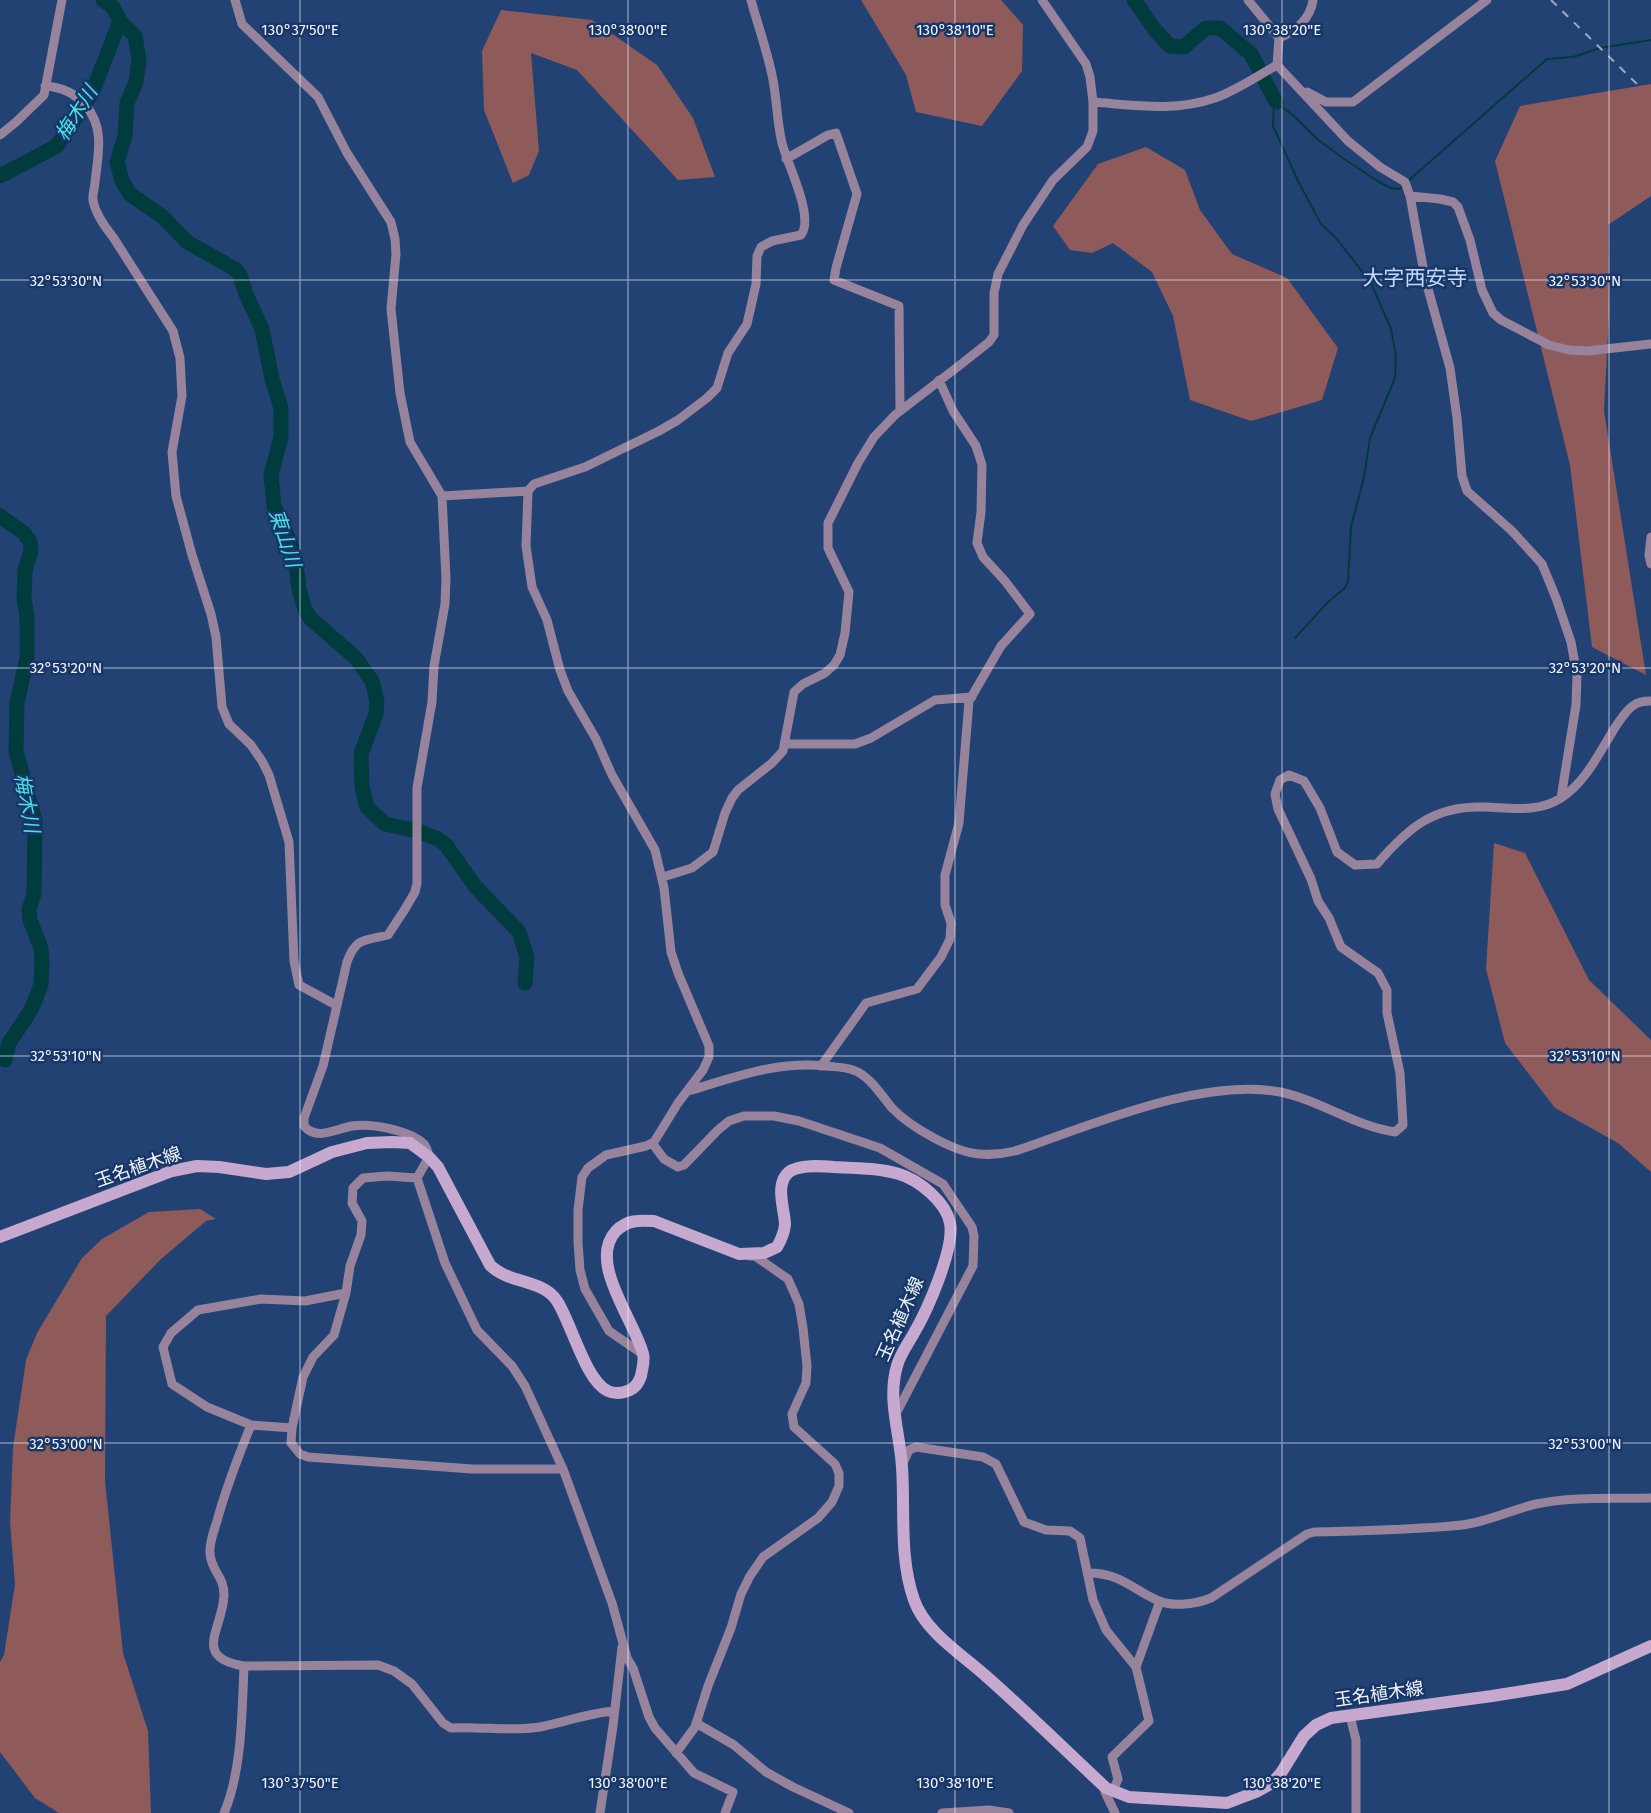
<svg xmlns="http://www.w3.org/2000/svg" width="1651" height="1813" viewBox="0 0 1651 1813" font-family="'Fira Sans','Noto Sans JP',sans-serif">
<rect width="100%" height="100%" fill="#224274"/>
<path fill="#8f5a5a" d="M861,0h140l22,25 -1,46 -40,55 -66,-14 -10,-37z
M501,10l91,10 65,45 36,53 22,59 -37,3 -101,-110 -46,-17 8,98 -10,24 -16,8 -29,-73 -2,-59z
M1651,84v112l-43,29 1,89 -5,97 42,264 -54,-28 -22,-182 -75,-304 25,-55z
M1146,147l39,23 15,40 32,44 55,24 51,70 -16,52 -71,21 -61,-21 -17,-84 -21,-44 -39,-29 -21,10 -22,-3 -17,-24 45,-62z
M1494,843l31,10 64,127 62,60v132l-33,-29 -63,-35 -50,-65 -19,-74z
M200,1209l16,10 -10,2 -45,38 -55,57 -1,165 18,172 25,78 3,82h-92l-24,-15 -35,-46v-90l4,-7 11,-71 -5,-62 3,-74 13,-88 11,-27 45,-75 20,-19 47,-27z"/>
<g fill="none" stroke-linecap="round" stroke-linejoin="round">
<path stroke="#003b3d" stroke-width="2" d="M1408,181l139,-122 26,-2 27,-9 51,-8
M1295,638l34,-37 16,-13 3,-7 3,-54 13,-50 6,-39 25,-60 1,-22 -5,-27 -20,-46 -35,-45 -15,-14 -22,-41 -26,-57 1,-23 2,-1 19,15 22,22 30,22 32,21 12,6 8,1 5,-4"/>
<path stroke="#003b3d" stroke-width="15" d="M103,0l10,7 7,14 15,15 4,24 -3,22 -9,21 -2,33 -8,26 5,19 8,13 33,23 24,25 48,27 5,6 6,19 16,35 10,50 9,29v29l-10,38 3,31 17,38 5,20 3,25 6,21 6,9 45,39 16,23 2,7 3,15 -1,11 -15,40 1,33 5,20 18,17 33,7 20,8 8,6 29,41 44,46 8,25 -2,26
M1134,0l21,30 15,16 14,1c7,-7 14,-12 22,-19h14l31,26 25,48
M0,176l57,-30 35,-53 28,-72
M0,516l24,17 6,9 1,9 -6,19 -1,28 3,19v41l-10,45 -1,48 19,70 -1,73 -5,15 1,11 11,28 1,15 -1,22 -10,25 -22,33 -4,17"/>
<path stroke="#97849c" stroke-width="9" d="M235,0l7,24 76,73 29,56 44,69 4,17 1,15 -5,55 9,84 10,49 32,54 4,82 -1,26 -11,62 -2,36 -15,86v95l-2,9 -10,17 -17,26c-24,6 -32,2 -41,27l-24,104 -19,52v8c13,15 31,3 48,0 19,-3 57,4 72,18 3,3 4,8 5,13l-12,21 28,85 32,67 35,36 13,20 38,83 49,134 15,55 6,10 16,49 6,11 39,45 39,19 -8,21
M1248,0l31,38 -2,27
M1279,38c16,-6 32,-20 34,-38
M1277,65l71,76 32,26 25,15 5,14 15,82 25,90 7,50 5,58 5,15 45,40 30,33 14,34 15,44 6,33 -1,30 -15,93
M45,86c16,1 31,8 41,20 19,22 12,49 9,76 0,5 -3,13 -2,18 2,13 12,27 20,37l60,94 7,27 2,38 -10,56 4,44 16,59 19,59 5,23 6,70 7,17 22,21 11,16 7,14 20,67 5,119 5,24 37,20
M1307,92l19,10h27l134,-102
M1093,102c41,3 82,10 122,-4 22,-8 42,-22 62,-33
M0,135l16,-13 28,-27 18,-95
M786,159l42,-24 8,-2 21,61 -21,74 -2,12 65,26 1,105
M1410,196l30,3 13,3 5,5 12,33 12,50 11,23 8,7 48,25 20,5 18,1 64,-7
M442,496l86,-5
M1651,537l-2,18 2,9
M784,744h71l16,-6 64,-38 37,-3
M663,877l29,-9 21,-16 12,-39 7,-15 6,-8 34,-27 11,-12 11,-59 9,-8 22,-11 9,-8 6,-10 5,-22 4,-41 -21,-44v-25l30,-60 16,-26 21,-22 65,-50 29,-23 5,-7v-42l4,-19 25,-49 30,-45 34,-33 6,-16v-29l-3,-25 -4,-13 -44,-64
M821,1066l45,-63 51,-14 24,-32 9,-18 1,-16 -6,-18v-30l14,-52 10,-122 32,-55 29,-32 -25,-33 -22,-24 -6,-14 4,-31 1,-47 -6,-19 -23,-35 -14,-31
M688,1091c48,-14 88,-30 138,-25 9,1 19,1 27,4 16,5 29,26 39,38 18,19 62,44 87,46 12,1 24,0 36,-3 75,-25 186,-74 265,-59 40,8 74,34 115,40l8,-7 -3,-52 -13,-60v-23l-9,-17 -37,-26 -12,-29 -11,-17 -7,-22 -33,-70 -3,-15 5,-14 9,-5 15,6 16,27 17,44 18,13 22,-1c31,-36 57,-59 108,-57 26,1 53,6 76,-9 26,-17 39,-47 55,-72 5,-7 10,-16 18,-21 4,-3 12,-4 17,-4
M652,1143l12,16 14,8 6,-2 34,-35 11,-9 15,-5h30l25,5 81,27 63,36 29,43 2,9 -1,30 -75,144 -4,4
M417,1178l-30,-2 -24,2 -10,10 -1,15 10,18 -1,14 -11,31 -4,27 -12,42 -21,22 -10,20 -11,51 -1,15 9,11 8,3 164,12h91
M644,1355l-35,-24 -24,-42 -5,-19 -2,-28v-32l4,-33 6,-9 18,-13 40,-9 8,-4 24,-39 25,-33 6,-13v-11l-31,-73 -7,-21 -7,-64 -9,-38 -43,-75 -16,-36 -28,-48 -8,-21 -13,-50 -15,-33 -6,-41 2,-55 6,-7 51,-17 74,-36 19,-11 29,-22 10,-10 11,-35 19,-29 9,-40 1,-28 4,-9 11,-6 29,-6c14,-18 -14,-71 -19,-92 -5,-20 -5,-42 -9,-63 -5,-27 -15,-54 -22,-80
M251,1425l-44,-18 -35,-23 -9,-37 8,-14 27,-23 63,-11 44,2 41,-8
M292,1428l-41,-3c-13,32 -25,63 -34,96 -3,10 -8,22 -7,32 1,19 14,22 14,42 -1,34 -33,62 20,71l134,-1 16,6 18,13 31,39 8,5c30,-2 60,4 89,-1 25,-5 49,-14 74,-16
M903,1463l6,-13 7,-3 67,10 13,7 28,58 22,8 24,1 10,7 13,62 13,30 30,37 24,-66
M1089,1573c32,0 44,17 70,28 15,6 37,3 52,-3l96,-64 7,-2c50,-1 99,-2 148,-7 26,-3 49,-15 74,-21 37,-8 77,-5 115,-6
M1350,1716l6,24v73
M696,1723l38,22 32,27 27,15 56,26
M676,1753l19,-26 13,-41 23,-58 10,-34 9,-18 13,-19 55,-39 14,-16 7,-16v-13l-4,-9 -41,-37 -2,-13 14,-31 1,-17 -4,-38 -4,-24 -11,-25 -33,-23h-5
M1106,1788l-1,4 10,21
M1113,1791l5,-12 -6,-22 37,-36 -13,-54
M224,1813c18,-41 18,-102 20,-147
M600,1813l13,-87 9,-79
M942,1813l47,-3 20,3"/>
<path stroke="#c7a8ce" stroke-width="12" d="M0,1237l172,-66 25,-5 22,1 47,7 23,-2 43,-20 35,-9 25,-1 18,1 19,14 9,10 52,98c18,19 53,14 67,36 14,21 29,81 51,90 8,4 15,2 22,-1 6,-3 9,-8 11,-14 1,-7 4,-15 2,-22 -8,-33 -56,-92 -27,-123 11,-11 23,-11 38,-10l85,33 25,-1 13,-6c4,-7 7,-14 8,-22 0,-15 -11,-41 4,-53 10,-8 33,-6 45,-5 22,1 44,1 65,7 20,6 47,28 51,49 5,25 -23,88 -36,110 -6,11 -14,21 -17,33 -10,34 3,67 5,101 3,44 -3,90 12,133 11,32 49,55 73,77 41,36 79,74 119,111l23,9 98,6 29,-11 16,-9 9,-10 23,-37 12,-11 15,-7 161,-22 75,-12 84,-38"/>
<path stroke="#9baac3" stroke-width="2" stroke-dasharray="8 8" stroke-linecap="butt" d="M1551,0l86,84"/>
</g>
<path fill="none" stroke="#f1f5fb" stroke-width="1.5" stroke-opacity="0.45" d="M300,0v1813M628,0v1813M955,0v1813M1282,0v1813M1609,0v1813M0,280h1651M0,668h1651M0,1056h1651M0,1443h1651"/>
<g text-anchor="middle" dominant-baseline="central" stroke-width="5" stroke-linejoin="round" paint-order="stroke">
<g font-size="18" fill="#f1f5fb" stroke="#183768">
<text transform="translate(138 1167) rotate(-19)">玉名植木線</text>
<text transform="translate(900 1319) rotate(-66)">玉名植木線</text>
<text transform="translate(1379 1694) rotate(-8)">玉名植木線</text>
</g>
<g font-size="20" font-style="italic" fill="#4ce0e7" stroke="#183768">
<text transform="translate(76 113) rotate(-58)">梅木川</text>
<text transform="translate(285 538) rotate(72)">東山川</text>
<text transform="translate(27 803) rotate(79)">梅木川</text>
</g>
<g font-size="21" fill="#c2d9fd" stroke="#183768">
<text x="1415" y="278">大字西安寺</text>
</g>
</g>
<g font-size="15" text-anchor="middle" fill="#f1f5fb" stroke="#183768" stroke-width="5" stroke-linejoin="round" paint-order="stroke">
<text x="300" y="35">130°37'50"E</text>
<text x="628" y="35">130°38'00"E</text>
<text x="955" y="35">130°38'10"E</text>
<text x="1282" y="35">130°38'20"E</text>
<text x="66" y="286">32°53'30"N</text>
<text x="1585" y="286">32°53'30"N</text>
<text x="66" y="673">32°53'20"N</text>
<text x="1585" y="673">32°53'20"N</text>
<text x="66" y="1061">32°53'10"N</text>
<text x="1585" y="1061">32°53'10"N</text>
<text x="66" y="1449">32°53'00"N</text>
<text x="1585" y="1449">32°53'00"N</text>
<text x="300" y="1788">130°37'50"E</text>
<text x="628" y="1788">130°38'00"E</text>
<text x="955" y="1788">130°38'10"E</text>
<text x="1282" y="1788">130°38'20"E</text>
</g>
</svg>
